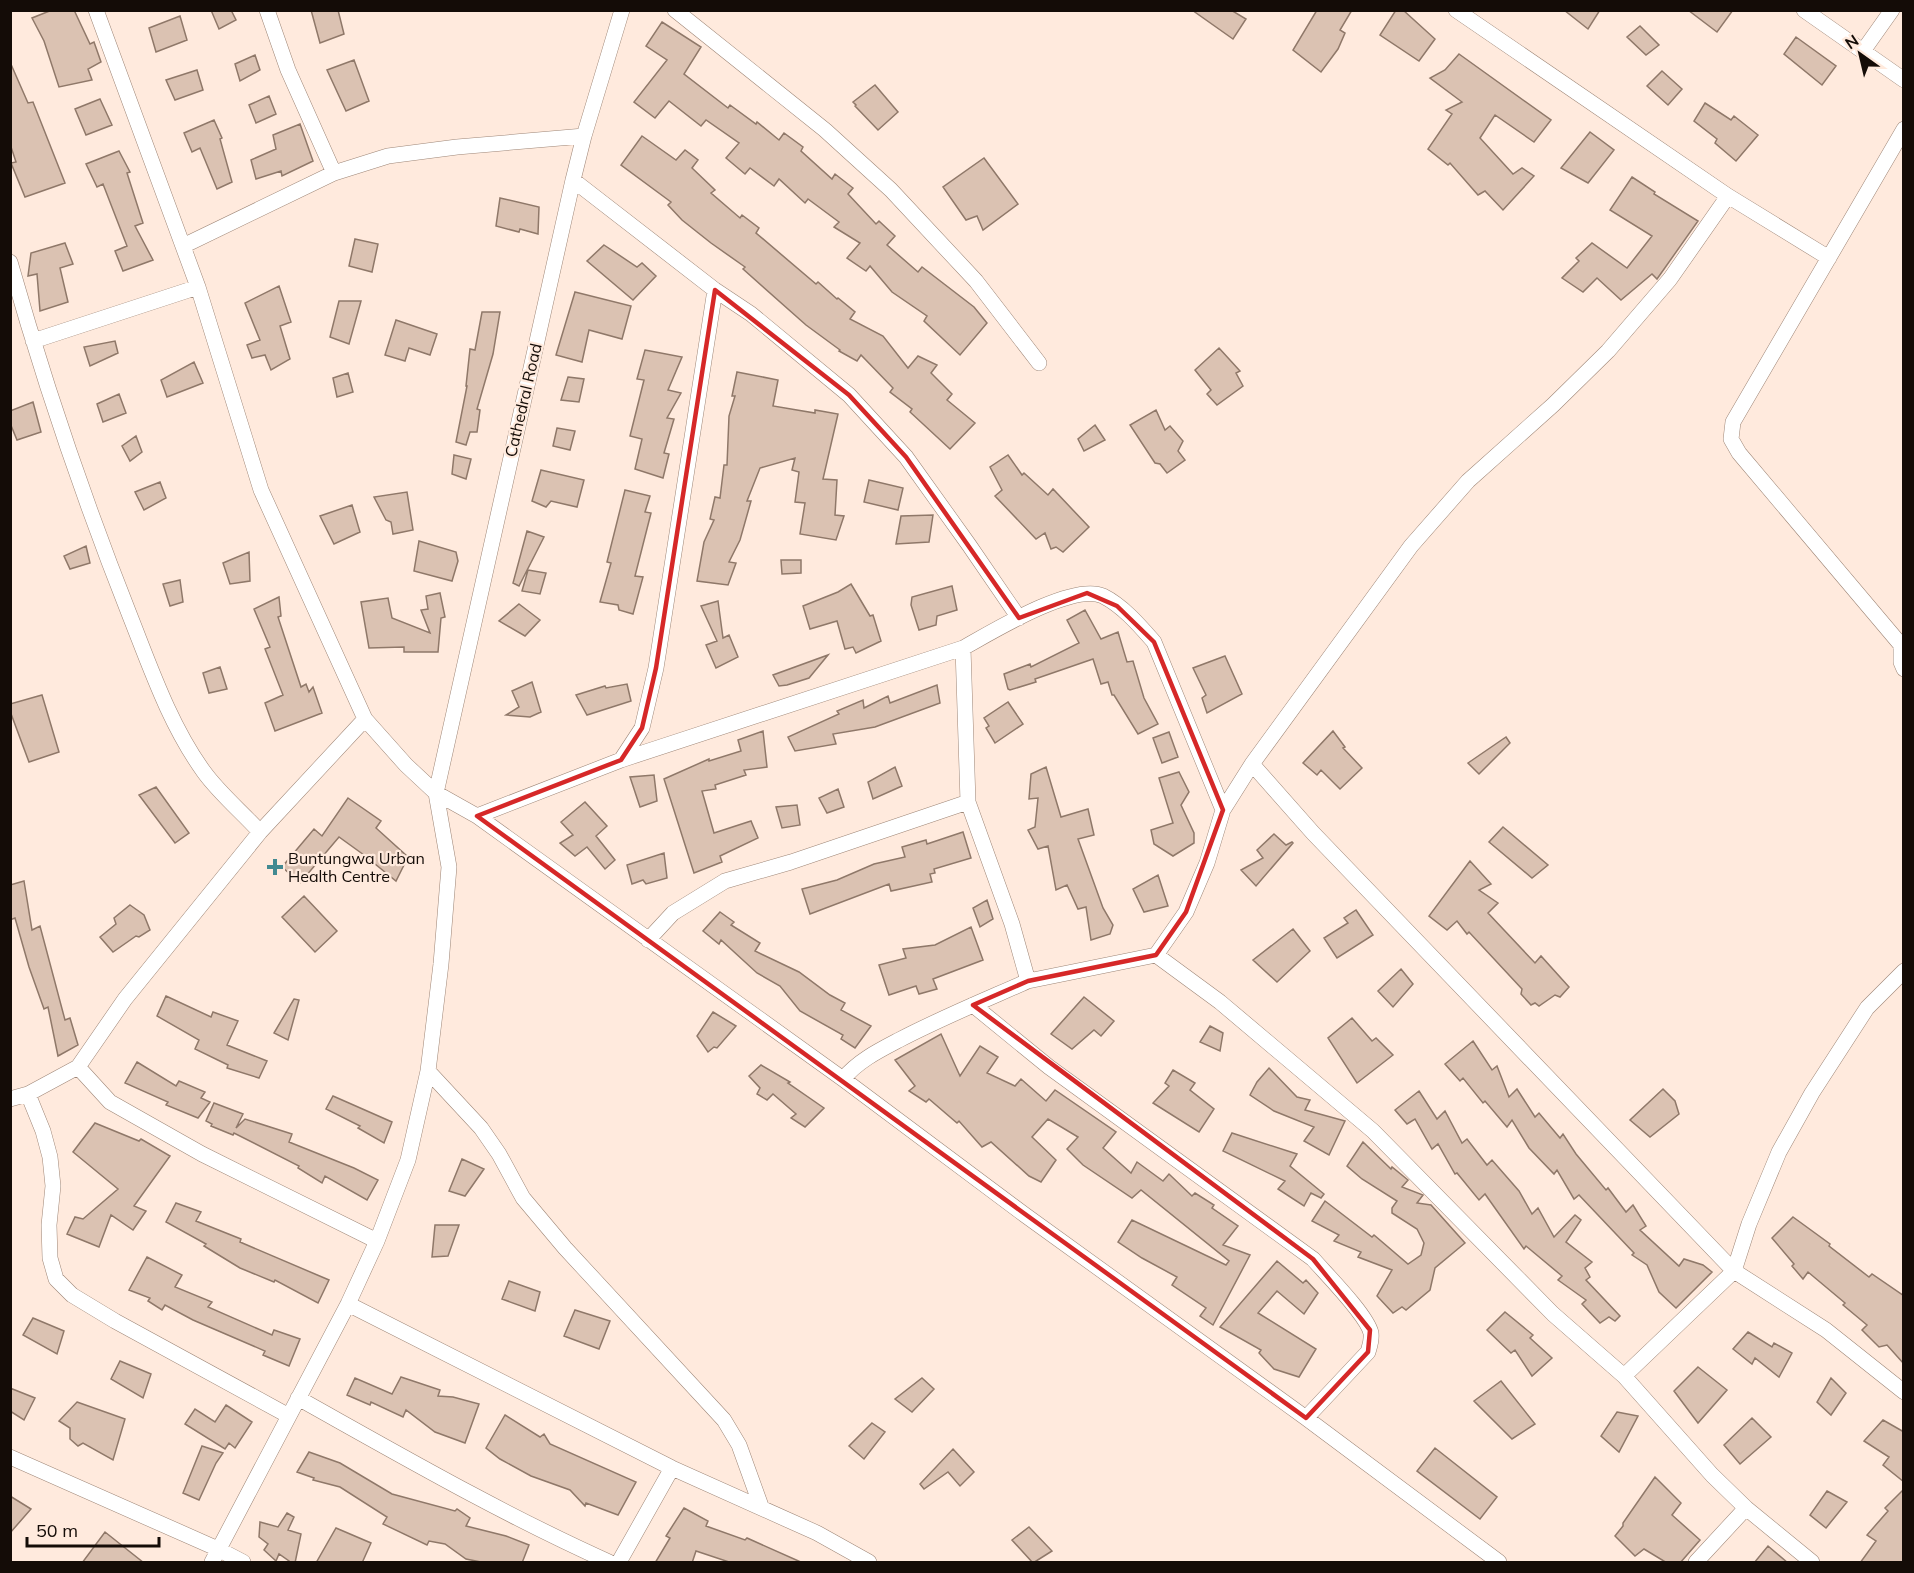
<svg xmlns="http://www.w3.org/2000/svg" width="1914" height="1573" viewBox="0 0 1914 1573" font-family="Mulish,sans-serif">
<rect width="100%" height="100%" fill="#ffeadd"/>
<path fill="#dbc2b2" stroke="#8f7869" stroke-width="1.5" d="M52,10h22l16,34 4,-2 7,20 -13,7 4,11 -33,7 -15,-46 -12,-23z
M211,10h20l5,10 -17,9z
M311,10h27l6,24 -24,9z
M1192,10h39l15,9 -13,20z
M1317,10h35l-12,20 5,3 -7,16 -17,23 -28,-22z
M1396,10h7l32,29 -16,22 -39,-26z
M1564,10h36l-12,19z
M1688,10h45l-16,22z
M180,16l7,24 -31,12 -7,-24z
M662,22l39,25 -17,27 44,34 2,-3 26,19 1,-2 22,18 5,-7 19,14 -2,4 31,28 3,-5 18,14 -5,6 28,30 3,-3 16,15 -8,9 31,27 4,-5 52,40 13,16 -27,32 -36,-34 3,-5 -35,-24 -22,-26 -4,5 -19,-13 13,-15 -26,-16 5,-5 -31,-23 -3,4 -26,-24 -5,7 -24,-18 -5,6 -19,-16 13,-15 -33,-23 -5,6 -32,-25 -14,17 -21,-16 33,-42 -21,-14z
M1640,26l19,19 -13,10 -19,-18z
M1796,37l40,29 -14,19 -38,-31z
M1459,54l92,66 -17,22 -39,-27 -15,23 33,36 9,-6 12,8 -31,34 -18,-19 -7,4 -28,-32 -2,2 -20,-16 24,-35 -6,-4 16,-8 -32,-24 15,-8z
M255,55l5,15 -20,11 -5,-17z
M354,60l15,41 -23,10 -19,-41z
M10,62l18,41 5,-1 32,81 -40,14 -14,-34 5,-1 -6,-18z
M197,70l6,20 -28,10 -9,-20z
M1662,71l20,18 -14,16 -21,-19z
M875,85l23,27 -20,18 -23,-24 1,-1 -3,-3z
M269,96l7,18 -20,9 -7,-18z
M100,99l12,26 -26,10 -11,-26z
M1705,103l26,17 3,-4 24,19 -22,26 -21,-18 2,-4 -23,-18z
M214,120l8,18 -2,1 12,43 -15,7 -17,-41 -8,4 -8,-19z
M300,124l13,37 -31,15 -1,-5 -25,8 -5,-19 25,-11 -3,-14z
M1590,132l24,18 -26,33 -27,-15z
M642,136l34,24 9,-10 13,10 -6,8 23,22 -4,3 29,25 2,-3 17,13 -3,5 60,51 2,-2 19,17 1,-1 17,14 -5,7 33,17 25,32 10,-12 19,9 -6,8 21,21 -5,6 28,23 -25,26 -40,-37 2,-3 -22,-17 3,-4 -32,-33 -4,6 -18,-10 1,-1 -34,-25 -63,-56 2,-2 -34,-24 -29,-23 -14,-15 3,-3 -50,-37z
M119,151l11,21 -3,1 16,50 -8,3 18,34 -30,11 -8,-20 12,-5 -24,-62 -6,3 -11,-23z
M984,158l34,46 -35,26 -6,-14 -11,4 -23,-33z
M1632,177l23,15 -1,2 44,27 -41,58 -5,-5 -31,26 -24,-22 -14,14 -21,-14 17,-17 -3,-3 16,-15 35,25 25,-32 -42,-26z
M500,198l39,9 -1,27 -18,-5 -1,3 -23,-6z
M355,239l23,5 -6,28 -23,-6z
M65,243l8,21 -13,4 8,34 -28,9 -3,-37 -9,2 3,-23z
M604,245l33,22 5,-4 14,13 -23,24 -46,-39z
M279,286l12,36 -11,4 10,33 -19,11 -6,-15 -13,3 -5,-13 13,-5 -15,-37z
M575,292l56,14 -9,33 -33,-9 -7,32 -26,-7z
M339,301h22l-12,43 -19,-7z
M482,312h18l-7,42 -16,55 3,1 -3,22h-7l-4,13 -10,-3 11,-56h-1l4,-37 5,1z
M396,320l41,14 -7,21 -21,-7 -4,13 -20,-6z
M115,341l3,12 -28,13 -6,-19z
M1219,348l21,23 -4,2 7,13 -26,19 -10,-11 4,-4 -16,-20z
M645,350l37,7 -14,33 13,3 -14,25 7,1 -10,34 5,1 -6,24 -28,-9 7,-30 -12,-3 14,-56 -7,-1z
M194,362l9,21 -36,14 -6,-17z
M737,372l41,8 -5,26 42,7v-3l23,4 -15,65 14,1 -2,35 9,1 -8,24 -36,-6 5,-31 -10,-1 4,-30 -7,-2 3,-12 -35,10 -13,33h4l-11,39 -11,22 7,1 -8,22 -31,-4 7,-39 10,-22 -4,-1 5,-22 5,1 4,-33h3l2,-49 6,-20h-3z
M348,373l5,19 -16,5 -4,-19z
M568,377l16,2 -5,23 -18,-2z
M119,394l7,19 -23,9 -6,-18z
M33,402l8,30 -24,8 -7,-17v-12z
M1156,410l9,20 5,-4 13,15 -5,10 7,9 -18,13 -7,-9 -5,-1 -25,-38z
M1095,425l10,15 -21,11 -6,-12z
M557,428l18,3 -5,19 -17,-4z
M136,436l6,16 -12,9 -8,-15z
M454,455l17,4 -5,20 -14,-5z
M1008,455l14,20 2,-2 24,22 5,-6 36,38 -26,25 -7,-5 -5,2 -6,-16 -9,6 -41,-43 7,-6 -12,-23z
M541,470l43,10 -7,27 -26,-6 -5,6 -14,-6z
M869,480l34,8 -5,22 -34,-8z
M160,482l6,16 -22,12 -9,-18z
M625,490l25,6 -5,16 6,1 -16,63 8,1 -10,37 -14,-4 -1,-5 -18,-3 11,-39 -4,-1z
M407,492l6,38 -20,4 -2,-12 -5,-2 -12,-23z
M352,505l8,27 -26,12 -14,-28z
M933,515l-4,27 -33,2 5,-28z
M527,531l17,6 -25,49 -6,-3z
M419,541l37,11 2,9 -6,20 -38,-10z
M86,546l4,17 -20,6 -6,-13z
M249,552l1,29 -20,3 -7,-21z
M781,560h20v13l-19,1z
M528,570l18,3 -6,21 -18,-3z
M180,580l3,22 -13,4 -7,-22z
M851,584l19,32 3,-1 8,26 -25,12 -3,-6 -8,2 -8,-28 -27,8 -7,-23 35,-14z
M952,586l5,24 -20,6 -1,9 -17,5 -8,-25 1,-8z
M440,593l5,24 -4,1 -3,34h-34v-5l-35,1 -8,-46 27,-4 4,20 38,15 -9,-23 7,-1 -2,-13z
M279,597l2,19 -3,1 23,70 5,-3 3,8 4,-5 9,26 -47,18 -10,-28 18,-8 -18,-46 5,-2 -16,-38z
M718,601l5,37 6,-3 9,22 -22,11 -10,-23 11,-4 -16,-35z
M519,604l21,16 -15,16 -26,-15z
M1085,610l16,29 17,-7 9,30 6,-1 11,37 14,26 -20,10 -24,-39h-2l-4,-13 -7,2 -8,-25 -58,20 1,3 -26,8 -2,-1 -4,-15 26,-10 1,3 48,-24 -12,-23z
M828,655l-19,23 -22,7 -8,1 -6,-11z
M1225,656l17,38 -35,19 -5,-15 4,-3 -13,-27z
M220,667l7,22 -18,4 -6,-20z
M532,682l9,30 -11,5 -24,-2 13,-8 -7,-16z
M627,684l4,17 -44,14 -11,-20 29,-9 1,2z
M937,685l3,18 -65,24 -42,7 3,10 -41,7 -7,-14 51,-23 -2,-3 26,-11 1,8 24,-12 2,7z
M42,695l17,57 -30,10 -19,-51v-7z
M1008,702l15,22 -28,19 -9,-15 3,-2 -5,-8z
M763,731l4,36 -23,3 2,5 -31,10 1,4 -14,2 12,42 37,-12 7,17 -38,18 2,6 -28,11 -30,-94 45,-20v2l32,-10 -3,-11z
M1333,731l12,16 -2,1 19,20 -22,21 -19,-19 -4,5 -14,-12z
M1169,732l9,25 -16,6 -9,-25z
M1506,737l4,6 -31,31 -11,-11z
M895,767l7,19 -29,13 -5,-17z
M1046,767l15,50 27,-8 6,26 -16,4 25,69 10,17 -3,9 -19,6 -5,-33 -8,2 -11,-24 -11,5 -8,-44 -10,3 -10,-19 7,-3 3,-29 -9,1 2,-25z
M1179,772l10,20 -8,13 13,28v10l-21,13 -19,-12 -3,-14 22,-7 -14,-45z
M654,775l3,26 -17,6 -10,-30z
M156,787l33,46 -14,10 -36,-48z
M838,789l6,18 -17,6 -8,-15z
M348,798l33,23 -5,7 32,29 -12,24 -32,-26 -25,-18 -39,46 -18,-16 32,-38 8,7z
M585,802l22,24 -11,10 19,24 -10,9 -18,-22 -12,9 -15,-13 13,-8 -12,-13z
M797,805l3,20 -18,3 -6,-21z
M1503,827l45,38 -16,13 -43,-36z
M963,832l8,26 -37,11 1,4 -5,1 2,8 -41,9 -2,-7 -79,30 -8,-25 35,-9 37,-16 31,-7 -3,-10 24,-7 1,4z
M1274,834l12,11 6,-3 1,1 -37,43 -15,-16 22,-12 -6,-8z
M664,853l3,25 -21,6 -3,-4 -11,4 -5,-19z
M1470,861l21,23 -12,6 19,13 -10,10 47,50 6,-7 28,31 -9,10 -5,-2 -16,11 -4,-3 -4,2 -10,-11 1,-5 -53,-57 -2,2 -10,-13 -10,9 -18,-14z
M1158,875l10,31 -24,6 -11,-23z
M24,881l8,49 8,-4 25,94 5,-2 8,27 -20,11 -10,-49 -4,2 -15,-42 -14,-49 -5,2v-35z
M304,896l33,35 -22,21 -33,-35z
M987,900l6,19 -13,8 -7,-19z
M130,905l14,10 6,15 -11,7 -3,-1 -23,16 -13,-15 16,-13 -2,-6z
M1356,910l17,25 -36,23 -13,-20 24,-15 -4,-5z
M720,912l14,10 -3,3 29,18 -5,8 44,21 31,23 15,8 -4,7 30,16 -16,22 -14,-9 2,-4 -43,-24 -20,-25 -23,-13 -36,-33 -2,4 -16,-13z
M971,927l12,33 -50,19 4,10 -18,5 -3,-8 -27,9 -10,-30 27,-7 -3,-9 32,-4z
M1293,929l17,22 -33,31 -24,-22z
M1401,969l12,15 -20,23 -15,-16z
M166,996l45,21 2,-5 25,9 -11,24 40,16 -8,17 -32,-10 1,-3 -33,-16 4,-9 -42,-24z
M1084,997l30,24 -13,15 -7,-6 -22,19 -21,-15z
M294,999l5,1 -11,40 -14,-7z
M713,1012l23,14 -19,22 -3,-1 -6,5 -11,-16z
M1352,1018l20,23 4,-3 17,17 -36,28 -29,-45z
M1210,1026l13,7 -3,18 -20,-9z
M941,1034l19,42 20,-30 18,11 -11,16 28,13 6,-7 25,22 9,-11 61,42 -13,16 28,25 6,-11 26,19 6,-7 23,22 3,-3 19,12 -2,3 26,18 -15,19 27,10 -37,70 -13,-9 6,-8 -34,-23 5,-8 -35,-19 -24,-16 14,-22 94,45 3,-4 -88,-71 -9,8 -49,-33 -16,-16 11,-12 -30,-18 -16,18 24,23 -15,22 -12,-6 -38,-34 -9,5 -23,-26 -2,2 -28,-24 -3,3 -17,-11 6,-5 -20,-26z
M1473,1041l19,29 5,-4 12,31 8,-8 18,28 4,-4 21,25 3,-4 13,20 30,36 2,-2 18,24 7,-7 13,21 -6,4 39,36 5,-7 19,6 9,7 -36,36 -17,-16 -12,-27 -15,-10 2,-2 -55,-58 -5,4 -17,-29 -3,4 -25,-26 -17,-28 -5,7 -22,-26 -2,2 -20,-25 -3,3 -15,-17z
M137,1062l39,24 3,-5 26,11 -4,6 9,4 -12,16 -32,-13 2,-3 -43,-19z
M761,1065l29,17 -2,1 36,25 -19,19 -14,-9 5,-4 -23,-20 -6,6 -10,-6 3,-6 -11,-12z
M1269,1068l28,29 13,3 -5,10 40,11 -16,34 -25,-14 10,-14 -40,-16 -24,-16 7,-13z
M1173,1070l22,13 -5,7 24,19 -15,23 -46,-29 16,-17 -4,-3z
M1663,1089l12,12 4,13 -29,23 -20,-17z
M1419,1091l18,28 8,-8 17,32 5,-4 20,26 5,-5 27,31 13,23 6,-6 16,29 21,-22 6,5 -15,22 26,20 -7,6 5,9 -4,3 34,36 -5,5 -6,-4 -9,6 -18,-19 4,-4 -28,-20 4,-4 -36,-30 -2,3 -39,-55 -6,6 -22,-27 -2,1 -17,-30 -6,5 -17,-30 -8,5 -12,-14z
M333,1096l59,26 -8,21 -26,-15 2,-2 -34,-17z
M214,1103l29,11 -7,14 9,-9 47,15 -3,8 65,26 24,12 -11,20 -42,-24 -3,7 -24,-15 1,-2 -65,-33 -1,2 -22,-9 1,-2 -6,-3z
M95,1123l44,18 2,-2 29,17 -36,50 12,5 -13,19 -22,-15 -12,32 -32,-13 8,-17 8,2 35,-30 -45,-37z
M1232,1133l65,21 -7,12 34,28 -3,4 -10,-5 -7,13 -26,-17 7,-8 -62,-30z
M1363,1142l28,27 1,-2 16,13 -6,7 21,8 -6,8 14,2 34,38 -30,25 -5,22 -24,20 -4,-3 -9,6 -16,-17 15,-26 -34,-13 3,-5 -27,-11 5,-6 -27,-14 13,-20 47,36 2,-2 34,29 13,-9 3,-12 -7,-14 -25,-16v-5l5,-7 -35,-22 -15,-13z
M462,1159l22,10 -19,27 -16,-5z
M176,1203l25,9 -5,9 45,18 -1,3 89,38 -11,23 -43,-23 -1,2 -34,-14 -36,-22 2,-2 -40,-22z
M1793,1217l37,27 -1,2 40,31 3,-3 32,22v68l-17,-19 -8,2 -17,-17 5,-5 -24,-20 2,-2 -37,-31 -5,7 -11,-13 2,-2 -22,-26z
M435,1225h24l-11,31 -16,1z
M147,1257l35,18 -7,12 37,15 -4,5 64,28 2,-5 26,9 -11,27 -26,-11 2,-4 -72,-31 -28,-15 -3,5 -14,-9 2,-3 -21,-8z
M1277,1261l26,22 3,-3 12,13 -14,21 -27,-23 -19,22 58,36 -17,28 -25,-8 -15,-16 2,-3 -41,-23z
M509,1281l31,11 -5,19 -33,-12z
M575,1310l35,11 -11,28 -35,-13z
M1505,1312l28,23 -3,3 22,20 -20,18 -17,-26 -4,3 -24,-23z
M33,1318l31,13 -7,23 -34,-19z
M1748,1332l24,15 2,-4 18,10 -13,24 -24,-19 -3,6 -19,-15z
M120,1361l31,13 -8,24 -32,-19z
M1698,1367l29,23 -29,33 -24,-32z
M401,1377l39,13 -2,6 15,1 26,7 -14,39 -30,-11 -29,-22 -3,7 -32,-15 -1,3 -23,-10 8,-17 37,16z
M922,1378l12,11 -22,23 -17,-13z
M1831,1378l15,15 -15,22 -14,-13z
M1501,1381l34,43 -23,15 -38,-38z
M10,1388l25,10 -11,22 -14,-9z
M77,1402l48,17 -12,41 -30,-17 -5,3 -8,-7v-11l-11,-7z
M226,1405l26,17 -17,26 -6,-5 -4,6 -40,-25 10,-15 20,13z
M1617,1412l21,4 -19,36 -18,-16z
M505,1415l35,22 4,-3 6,10 86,38 -18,33 -32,-12 -1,3 -15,-16 -39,-14 -31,-17 -14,-11z
M1752,1418l19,19 -31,27 -16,-19z
M1883,1420l21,12v50l-21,-17 6,-8 -25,-16z
M872,1423l13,9 -21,27 -15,-13z
M202,1446l21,7 -7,10 -17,37 -16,-7z
M1435,1448l62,49 -17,22 -63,-48z
M953,1449l21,23 -14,14 -12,-14 -24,17 -4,-5z
M309,1452l31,11 52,31 63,17 2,-2 13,9 -4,8 40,10 23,9 -7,18h-36l-20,-4 -21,-15 -16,-3 -2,4 -44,-21 4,-7 -47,-30 -27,-7 1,-2 -17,-6z
M1655,1477l26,26 -9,12 28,25 -20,23h-13l-23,-14 -9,7 -20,-20 8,-10v-3z
M1904,1489v74h-44l16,-22 -9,-6 21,-24 -3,-3z
M1827,1491l20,11 -21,26 -16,-13z
M10,1496l21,13 -21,24z
M684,1508l24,13 -2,5 39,14 2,-2 56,25h-71l-36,-12 -4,12h-37l15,-25 -4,-2z
M287,1513l7,4 -6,13 13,4 -6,29h-3l-13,-9 -3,7 -12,-11 4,-6 -9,-7 1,-15 18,5z
M1029,1527l23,24 -19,12 -21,-23z
M336,1528l35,15 -9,20h-46z
M105,1532l39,31h-62z
M1768,1546l20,17h-34z"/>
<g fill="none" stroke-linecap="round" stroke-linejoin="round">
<defs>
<path id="minor" d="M96,10l102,277 63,203 104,229 41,46 30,28 41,23 366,263 182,136 281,203 193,144
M267,10l21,60 46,103
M675,10l150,120 66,60 85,91 63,82
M1456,10l272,186 101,62
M1804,10l100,70
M1863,51l29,-41
M1904,129l-171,293 -2,17 8,14 162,192 3,-3
M573,180l142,110 36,24 98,81 57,62 63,88 50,73
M183,246l151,-73 54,-17 69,-9 127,-11
M10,262c34,120 74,238 120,354 21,53 40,109 74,156 16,22 38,40 56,60
M33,341l165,-54
M1901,645v17l3,7
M963,648c29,-16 110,-66 140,-52 20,10 37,30 51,46l69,168 -16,53 -21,49 -30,43 -128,26
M621,760l21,-32 14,-60 59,-378
M1223,810l29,-46 159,-218 57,-65 85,-76 55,-54 62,-72 58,-83
M477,816l144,-56 342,-112 5,154 -177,60 -66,19 -52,32 -25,27
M1156,955l64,47 153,129 180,183 71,62 110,-105 -421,-438 -61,-69
M1904,971l-37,37 -55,85 -33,59 -30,72 -15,47 92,59 78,62
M973,1005l76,62 264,192c13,15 54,56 58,74 1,7 -1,12 -3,19l-62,66
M78,1067l32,35 92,52 175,87
M428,1071l53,57 18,26 24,44 42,50 159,172 15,25 22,61
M843,1079c15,-18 35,-28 56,-39 42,-22 86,-40 129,-59l-16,-57 -44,-122
M28,1094l15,37 7,26 3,29 -4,39 1,33 6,21 16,16 43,26 174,95
M10,1099l18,-5 50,-27 47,-68 135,-167 105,-113
M348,1304l324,164 145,65 52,29
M1624,1376l88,99 34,33 -50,54
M298,1398c102,57 204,116 311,164
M10,1457l208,92 25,13
M1746,1508l66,54
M212,1562l136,-258 29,-63 31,-81 20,-89 13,-107 8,-97 -13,-74 137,-613 11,-44 38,-126
M619,1562l53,-94"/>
</defs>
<use href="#minor" stroke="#9e8677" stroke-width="16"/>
<use href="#minor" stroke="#fff" stroke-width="15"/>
</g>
<path fill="none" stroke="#d62828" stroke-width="4.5" stroke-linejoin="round" d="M715,290l134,105 57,62 113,161 68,-25 30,13 37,36 69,168 -37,102 -30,43 -128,26 -55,24 340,254 57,71 -2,22 -62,66 -829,-602 144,-56 21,-32 14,-60z"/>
<path fill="#428a91" stroke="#ffeadd" stroke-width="2" d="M272 858h6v6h6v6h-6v6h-6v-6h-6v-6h6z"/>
<g text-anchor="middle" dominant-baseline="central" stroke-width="4.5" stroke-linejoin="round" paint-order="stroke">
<g font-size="16" fill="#140c07" stroke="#ffeadd">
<text transform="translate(523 400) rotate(-77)">Cathedral Road</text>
</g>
<g font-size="16" fill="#140c07" stroke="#ffeadd" text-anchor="start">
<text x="288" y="858">Buntungwa Urban<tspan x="288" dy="18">Health Centre</tspan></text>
</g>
</g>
<rect width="1914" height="1573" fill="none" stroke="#140c07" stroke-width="24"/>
<g transform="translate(1860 54) rotate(326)" stroke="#ffeadd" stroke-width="4.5" paint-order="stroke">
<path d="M0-4.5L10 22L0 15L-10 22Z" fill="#140c07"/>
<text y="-9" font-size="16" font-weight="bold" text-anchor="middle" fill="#140c07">N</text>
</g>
<path d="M27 1537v9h132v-9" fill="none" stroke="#140c07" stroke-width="3"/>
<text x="36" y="1537" font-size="18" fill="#140c07" stroke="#ffeadd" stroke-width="4.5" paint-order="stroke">50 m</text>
</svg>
